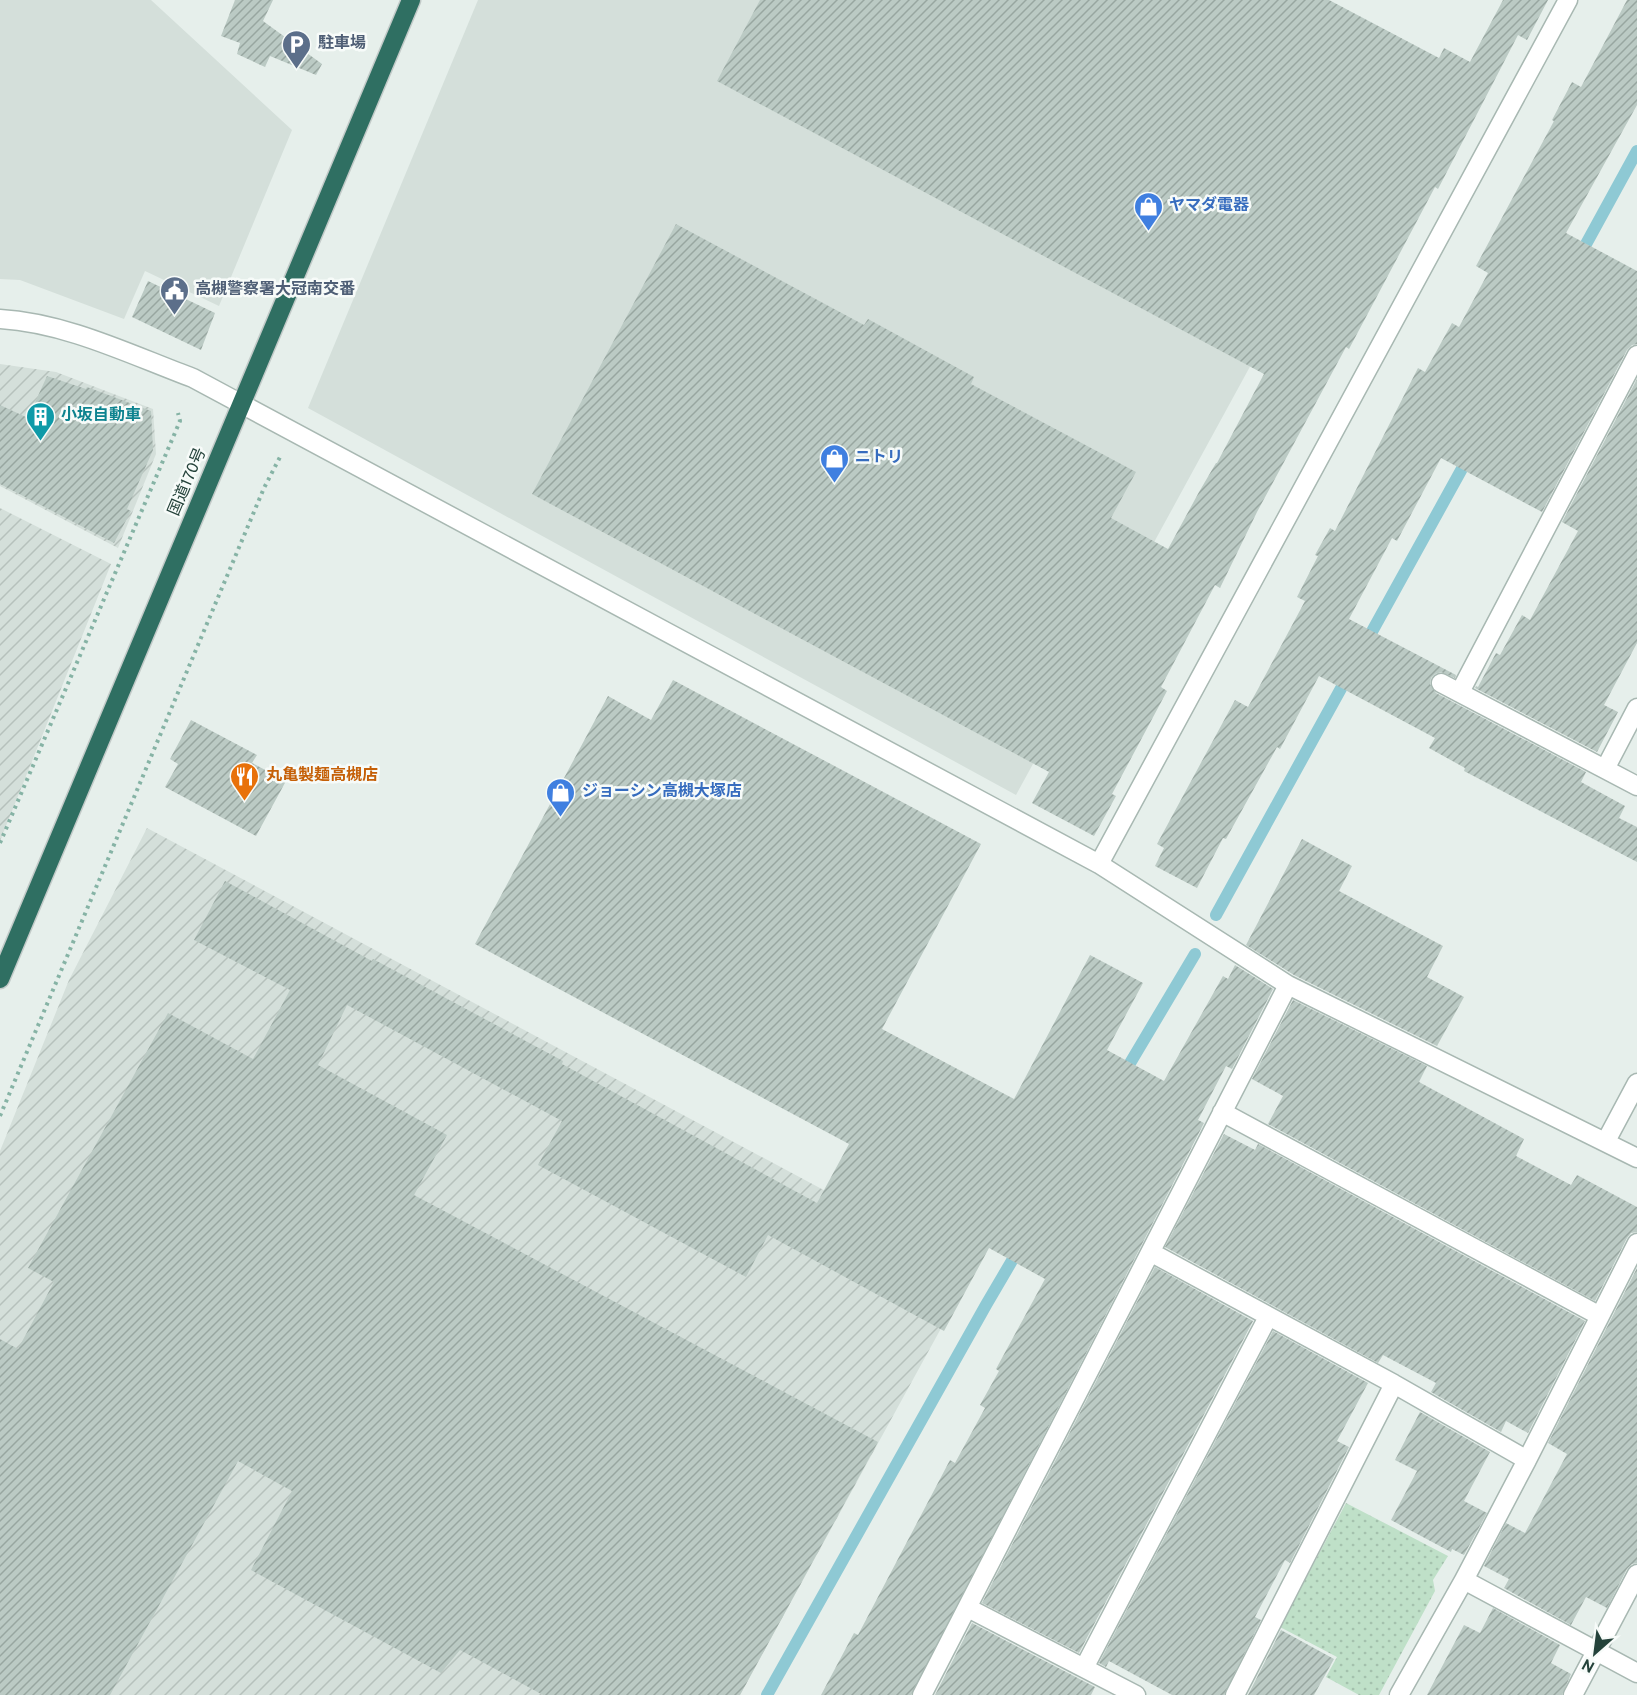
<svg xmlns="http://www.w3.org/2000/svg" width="1637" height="1695" viewBox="0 0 1637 1695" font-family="Overpass,'Noto Sans JP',sans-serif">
<defs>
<pattern id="industrial-furrows" width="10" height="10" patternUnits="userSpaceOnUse" patternTransform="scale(1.5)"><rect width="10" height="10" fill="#d4dfda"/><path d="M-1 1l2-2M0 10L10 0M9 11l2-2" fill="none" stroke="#b6c1bc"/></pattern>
<pattern id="park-dots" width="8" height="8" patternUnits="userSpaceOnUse" patternTransform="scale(1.5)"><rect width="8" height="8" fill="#bfe0c8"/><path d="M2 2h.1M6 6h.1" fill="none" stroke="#a4c1ad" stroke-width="1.8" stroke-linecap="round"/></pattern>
<pattern id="building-hatch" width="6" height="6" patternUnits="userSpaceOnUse" patternTransform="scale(1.5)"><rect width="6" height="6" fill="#bbcac4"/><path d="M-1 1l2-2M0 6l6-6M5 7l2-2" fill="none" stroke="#98a6a0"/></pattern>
</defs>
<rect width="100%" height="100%" fill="#e6efeb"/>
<path fill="#d4dfda" d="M0,0h151l141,130 -73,176 -74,-35 -21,48 -104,-39 -20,-1z
M478,0h701l210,112 -373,683 -708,-387z"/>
<path fill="url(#industrial-furrows)" d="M0,364l56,8 97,37 3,45 -38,94 -118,-62z
M0,508l111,56 -111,277z
M147,828l826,442 -233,425h-740v-544l69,-171z"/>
<path fill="url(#park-dots)" d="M1346,1503l102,53 -15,24 2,11 -56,104h-20l-33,-18 11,-20 -57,-30z"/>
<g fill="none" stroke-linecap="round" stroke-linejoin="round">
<path stroke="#8ec9d4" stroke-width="12" d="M1579,257l58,-106
M1364,646l105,-190
M1216,915l133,-241
M1123,1075l72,-121
M767,1695l219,-390 34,-58"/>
</g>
<path fill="url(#building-hatch)" d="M235,0h38l-10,21 59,43 -6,11 -46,-19 -5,11 -28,-13 3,-11 -19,-7z
M760,0h569l110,58 5,-10 26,14 33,-62h45l-21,40 -9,-5 -80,154 -3,-2 -86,162 -3,-2 -89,165 -37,76 -5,-3 -54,102 6,4 -55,103 4,2 -22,40 -62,-33 17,-31 -517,-278 144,-270 188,101 4,-6 106,58 -3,7 165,88 -25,46 57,31 31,-57 17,-29h1l47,-89 -547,-293z
M1627,0h10v105l-71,128 71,38v73l-5,1 -5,5 -85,162 -101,-54 -44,83 -5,-3 -43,81 107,56 -1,3 -14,-6 -6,2 -4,4 -1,6 6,9 150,79 -5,10 44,24 -6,12 18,9v35l-173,-91 1,-3 -36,-20 6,-10 -116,-62 -39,73 -3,-2 -51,92 -3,-1 -26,50 -42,-22 9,-18 -7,-4 78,-144 13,7 10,-18 47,-88 -8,-4 21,-41 -3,-1 15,-27 5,3 83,-163 7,4 27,-49 7,4 29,-54 -12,-7 78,-145 -2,-1 20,-38 9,5z
M148,281l67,32 -14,37 -69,-33z
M47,376l39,13 1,-2 64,24 2,39 -26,59 4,2 -17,32 -114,-59v-79l28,13z
M1637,379v264l-33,62 14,7 -21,40 -122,-64 1,-2 2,1 18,-34 4,2 22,-40 8,5 48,-89 -16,-9z
M673,680l308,164 -99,185 132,70 76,-144 53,28 -36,67 57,31 59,-105 5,3 7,-14 38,24 -41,80 -6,-3 -28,54 6,3 -293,572h-90l33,-62 4,2 92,-175 5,3 30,-55 -5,-3 19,-34 -3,-2 49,-90 -56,-31 -45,83 -176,-96 -22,42 -208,-112 24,-44 -215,-116 -29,60 129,70 -33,60 464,247 -138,253h-197l-83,-45 -19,23 -190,-103 41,-79 -54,-30 -128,234h-110v-356l18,10 36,-67 -26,-14 140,-255 85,46 37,-69 -96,-50 31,-59 147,80 1,-2 190,102 -1,3 255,139 32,-59 -374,-200 133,-248 43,24z
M191,720l66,35 -5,8 34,18 -30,55 -91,-49 13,-23 -8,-5z
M1302,839l50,27 -13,25 104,55 -16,31 37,20 -27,49 -143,-71 -48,-30z
M1293,1000l134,66 -8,16 105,57 -8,17 55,29 6,-10 60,32v25l-6,1 -4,5 -32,63 -327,-177 15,-28 -31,-17z
M1224,1134l31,16 3,-6 327,177 -57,112 -22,-12 -5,11 -70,-40 5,-9 -53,-28 -5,8 -213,-116z
M1155,1267l98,54 -174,332 -97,-50z
M1637,1268v295l-5,1 -5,5 -20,39 -21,-11 -15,28 -67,-37 5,-9 -25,-13 22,-43 19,10 42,-79 -19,-11z
M1273,1331l95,52 -31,58 12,6 -59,116 -5,-3 -30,57 6,3 -37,75h-52l-63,-34 -3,6 -7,-4z
M1420,1412l70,40 -26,49 23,12 -23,42 -12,-6 -1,3 -60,-32 26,-49 -22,-11z
M1493,1608l67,37 -9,18 20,11 -9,21h-135l37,-70 16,8z
M972,1623l123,64 -4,8h-156z
M1281,1630l53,29 -20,36h-66z"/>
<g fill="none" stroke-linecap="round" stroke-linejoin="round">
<defs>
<path id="minor" d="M0,319c67,4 131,36 193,59l906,486 189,121 349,173
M1441,683l196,103
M1460,692l177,-337
M1605,769l32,-61
M1099,864l469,-864
M1222,1112l378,204
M1606,1141l31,-58
M1152,1253l242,131 133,76 -63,120 173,93
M1527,1460l110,-217
M968,1608l168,87
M1084,1668l184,-351
M922,1695l366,-710
M1235,1695l159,-311
M1399,1695l65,-115
M1573,1695l64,-121"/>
<path id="highway" d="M0,979l411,-979"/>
</defs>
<use href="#minor" stroke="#a8b8b2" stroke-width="21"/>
<use href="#highway" stroke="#c2cac8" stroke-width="21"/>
<path stroke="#86b3a5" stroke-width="4" stroke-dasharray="3 4.5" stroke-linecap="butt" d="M0,843l180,-422 -2,-8
M0,1116l264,-628 16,-31"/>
<use href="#minor" stroke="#fff" stroke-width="18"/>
<use href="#highway" stroke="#2f6f62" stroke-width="18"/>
</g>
<defs>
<symbol id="parking-pin" viewBox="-11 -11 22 30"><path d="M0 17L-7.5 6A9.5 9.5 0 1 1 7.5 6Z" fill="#5c6f8a" stroke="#f7fbf9"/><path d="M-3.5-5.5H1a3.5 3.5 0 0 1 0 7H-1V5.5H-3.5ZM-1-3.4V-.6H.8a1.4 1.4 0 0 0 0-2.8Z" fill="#fff"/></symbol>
<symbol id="shop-pin" viewBox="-11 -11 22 30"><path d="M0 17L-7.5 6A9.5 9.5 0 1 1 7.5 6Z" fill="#3f7fe0" stroke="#f7fbf9"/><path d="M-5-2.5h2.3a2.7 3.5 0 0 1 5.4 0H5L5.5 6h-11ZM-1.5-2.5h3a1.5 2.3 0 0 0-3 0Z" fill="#fff"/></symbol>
<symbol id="civic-pin" viewBox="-11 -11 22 30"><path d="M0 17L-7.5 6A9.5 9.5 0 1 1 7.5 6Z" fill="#5c6f8a" stroke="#f7fbf9"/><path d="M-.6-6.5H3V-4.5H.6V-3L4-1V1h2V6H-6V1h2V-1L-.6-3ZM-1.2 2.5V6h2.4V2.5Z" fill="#fff"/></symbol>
<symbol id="building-pin" viewBox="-11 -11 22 30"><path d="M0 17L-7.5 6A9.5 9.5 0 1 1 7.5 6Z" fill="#0f9aa8" stroke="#f7fbf9"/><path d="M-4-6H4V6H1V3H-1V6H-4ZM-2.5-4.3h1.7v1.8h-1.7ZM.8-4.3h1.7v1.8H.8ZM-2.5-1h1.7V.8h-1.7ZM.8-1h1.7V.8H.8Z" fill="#fff"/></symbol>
<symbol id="restaurant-pin" viewBox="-11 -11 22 30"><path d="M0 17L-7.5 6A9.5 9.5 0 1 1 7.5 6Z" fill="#e8710a" stroke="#f7fbf9"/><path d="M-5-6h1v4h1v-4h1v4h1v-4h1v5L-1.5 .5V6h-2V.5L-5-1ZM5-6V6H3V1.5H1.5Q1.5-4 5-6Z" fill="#fff"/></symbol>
</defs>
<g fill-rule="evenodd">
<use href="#parking-pin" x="280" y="28" width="33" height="45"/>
<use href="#shop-pin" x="1132" y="190" width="33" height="45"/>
<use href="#civic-pin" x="158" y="274" width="33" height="45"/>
<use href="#building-pin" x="24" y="400" width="33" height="45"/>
<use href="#shop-pin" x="818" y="442" width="33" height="45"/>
<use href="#restaurant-pin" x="228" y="760" width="33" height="45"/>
<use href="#shop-pin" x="544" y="776" width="33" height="45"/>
</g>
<g text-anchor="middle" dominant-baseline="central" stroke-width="5" stroke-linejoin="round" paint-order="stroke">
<g font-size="16" font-weight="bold" fill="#4e5e75" stroke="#f7fbf9" text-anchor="start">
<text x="318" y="44">駐車場</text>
<text x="195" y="290">高槻警察署大冠南交番</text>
</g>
<g font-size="16" font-weight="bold" fill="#366cbe" stroke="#f7fbf9" text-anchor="start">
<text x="1169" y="206">ヤマダ電器</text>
<text x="855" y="458">ニトリ</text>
<text x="582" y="792">ジョーシン高槻大塚店</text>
</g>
<g font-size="16" font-weight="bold" fill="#0d838f" stroke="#f7fbf9" text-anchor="start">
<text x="61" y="416">小坂自動車</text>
</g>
<g font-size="16" fill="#24423a" stroke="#f7fbf9">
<text transform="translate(188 482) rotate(-67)">国道170号</text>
</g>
<g font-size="16" font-weight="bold" fill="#c56008" stroke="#f7fbf9" text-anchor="start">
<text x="266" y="776">丸亀製麺高槻店</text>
</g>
</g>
<g transform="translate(1595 1653) rotate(208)" stroke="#f7fbf9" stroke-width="4.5" paint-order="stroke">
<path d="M0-4.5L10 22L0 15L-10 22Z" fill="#24423a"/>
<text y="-9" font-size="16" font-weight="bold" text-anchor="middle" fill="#24423a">N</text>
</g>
</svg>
